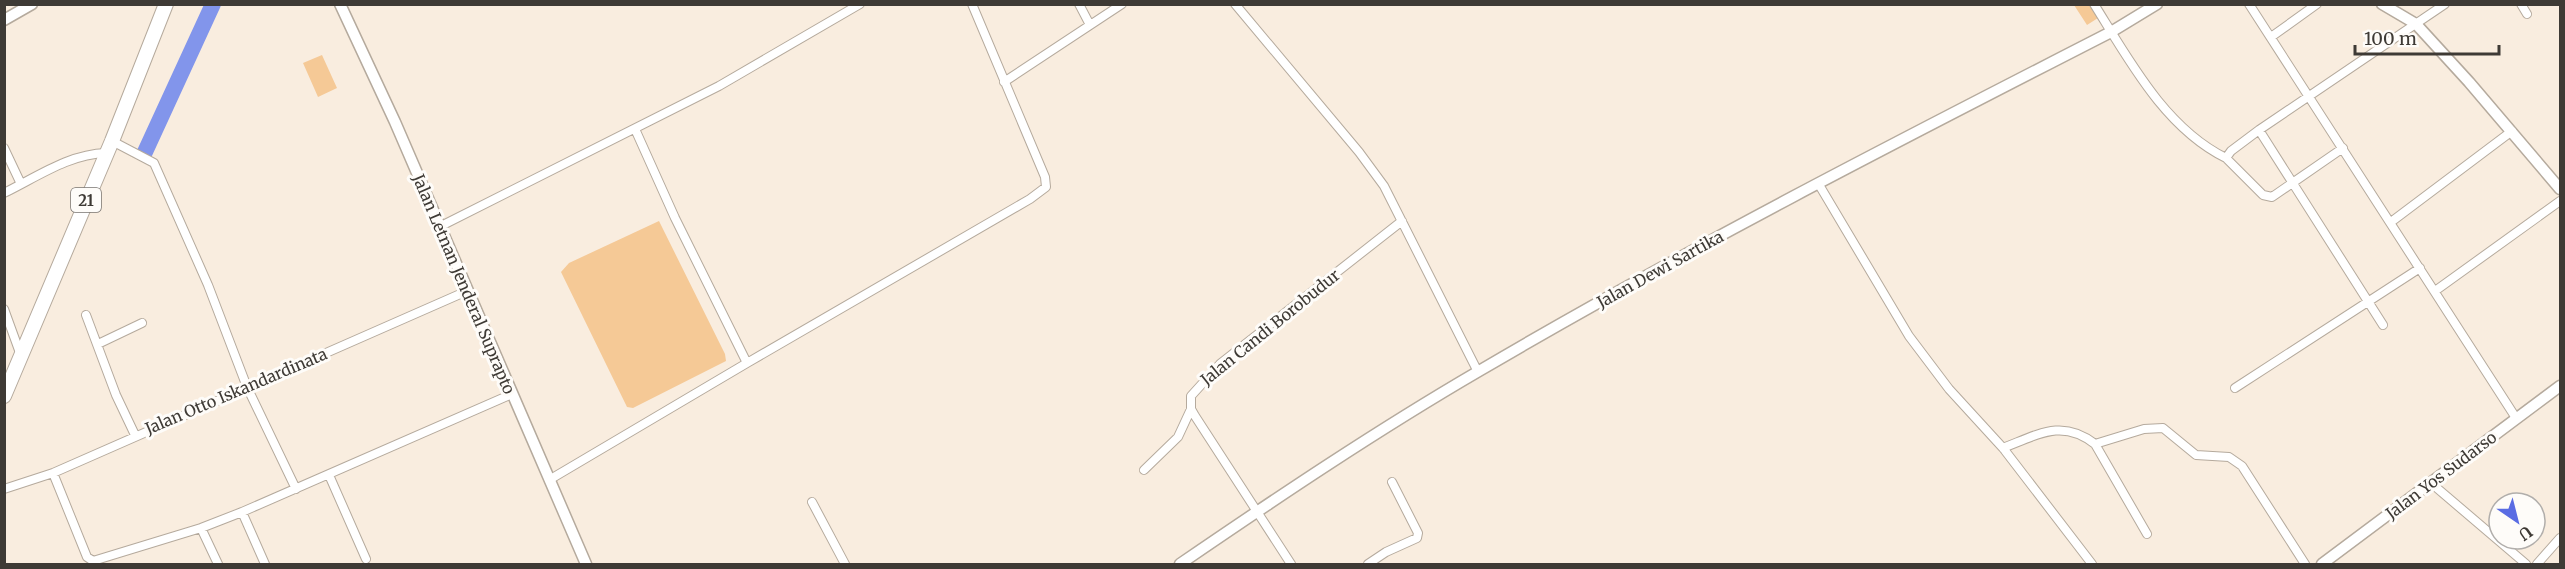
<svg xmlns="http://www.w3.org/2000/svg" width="2565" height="569" viewBox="0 0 2565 569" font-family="Merriweather,serif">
<rect width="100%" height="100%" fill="#f9eddf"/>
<path fill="#f5c996" d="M2074,5h15l9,13 -11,7z
M322,55l15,33 -19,9 -15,-34z
M659,221l66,133 1,7 -93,47 -6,-1 -66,-135 8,-9z"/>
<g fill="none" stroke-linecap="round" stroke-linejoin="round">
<path stroke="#8295eb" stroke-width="16" d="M145,152l68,-148"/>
<defs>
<path id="street" d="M1079,4l11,21
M1235,4l124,148 25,34 94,186
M2094,4c35,56 71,124 132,154
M2249,4l267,414
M2521,4l6,10
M2271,37l46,-33
M1004,82l118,-78
M2259,130l124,195
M112,141l42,22 54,122 39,102 49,102
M4,148l17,36
M2343,148l-71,49 -9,-2 -37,-37 5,-7 28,-21 186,-126
M1818,183l91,153 40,53 54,59 89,116
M4,193c33,-16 65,-39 102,-40
M2391,222l121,-91
M439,227l280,-141 141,-82
M2435,291l125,-90
M4,309l16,44
M86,315l30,80 19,40
M98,344l44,-21
M747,363l283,-164 16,-12 -1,-10 -73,-173
M2235,388l185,-120
M2095,444l52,90
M2003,448c34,-13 59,-30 92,-4l49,-15 19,-1 33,27 33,2 13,9 63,98
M1144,470l34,-33 13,-28
M53,473l34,84 6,4 108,-33 41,-16 270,-118
M329,475l37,84
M549,480l198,-117 -72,-145 -40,-89
M2431,483l95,81
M4,489l49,-16 414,-182
M812,502l33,62
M242,512l23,52
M201,528l17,36
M1291,564l-96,-148 -4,-7v-13l29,-32 182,-143
M1368,564l18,-12 31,-14 1,-5 -26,-51
M2537,564l23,-26"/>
<path id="secondary" d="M340,4l55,118 191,442
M2382,4l34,20 53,58 91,107
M4,20l28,-16
M1180,564c98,-67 196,-133 299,-193 206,-121 419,-230 632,-339l46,-28
M2322,564l238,-178"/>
<path id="highway" d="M4,396l108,-255 54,-137"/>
</defs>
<use href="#street" stroke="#b5aa9d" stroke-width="10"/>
<use href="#secondary" stroke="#b5aa9d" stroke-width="13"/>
<use href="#highway" stroke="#b5aa9d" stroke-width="16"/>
<use href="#street" stroke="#fff" stroke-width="8"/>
<use href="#secondary" stroke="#fff" stroke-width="10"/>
<use href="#highway" stroke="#fff" stroke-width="14"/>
</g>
<g text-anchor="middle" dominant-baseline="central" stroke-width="6" stroke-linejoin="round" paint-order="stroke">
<rect fill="#fefcf9" stroke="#787470" stroke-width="1.5" x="71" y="188" width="30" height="24" rx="4.5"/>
<g font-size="15" font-weight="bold" fill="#3e3a35">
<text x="86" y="200">21</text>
</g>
<g font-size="16" fill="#3e3a35" stroke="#fefcf9">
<text transform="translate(1660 269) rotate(-29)">Jalan Dewi Sartika</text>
<text transform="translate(464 284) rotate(67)">Jalan Letnan Jenderal Suprapto</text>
<text transform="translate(1270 327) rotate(-39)">Jalan Candi Borobudur</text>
<text transform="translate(236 391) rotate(-23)">Jalan Otto Iskandardinata</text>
<text transform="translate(2441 475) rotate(-37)">Jalan Yos Sudarso</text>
</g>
</g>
<rect width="2565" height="569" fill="none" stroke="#3e3a35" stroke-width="12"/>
<g transform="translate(2517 521) rotate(145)"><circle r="28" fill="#fefcf9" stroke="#b1aeab" stroke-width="1.5"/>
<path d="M0-4.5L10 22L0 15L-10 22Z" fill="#5a6ce3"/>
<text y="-9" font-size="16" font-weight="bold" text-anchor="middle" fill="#3e3a35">U</text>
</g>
<path d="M2355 45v9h144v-9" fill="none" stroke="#3e3a35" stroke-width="3"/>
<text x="2364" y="45" font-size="18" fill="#3e3a35" stroke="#fefcf9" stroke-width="4.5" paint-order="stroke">100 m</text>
</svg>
